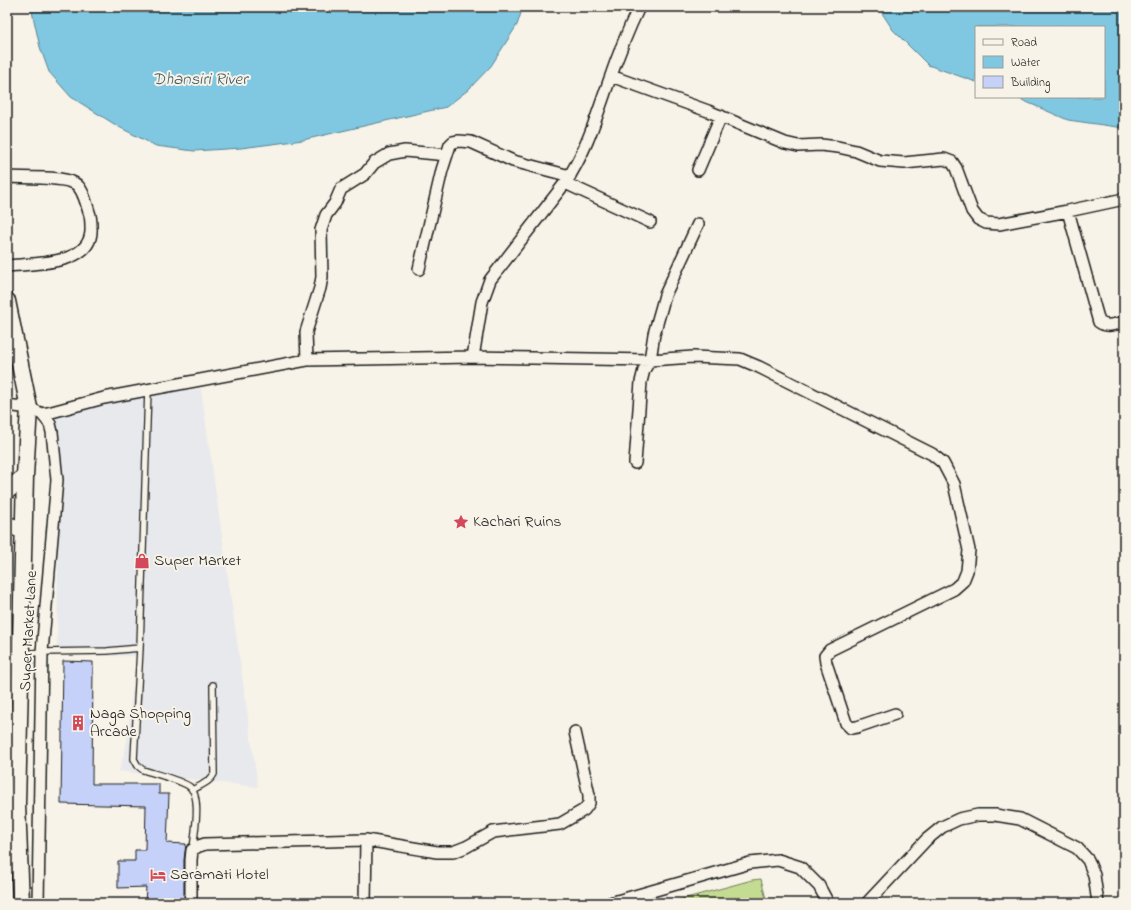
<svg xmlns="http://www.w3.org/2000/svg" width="1131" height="910" viewBox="0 0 1131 910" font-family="'Indie Flower',sans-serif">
<rect width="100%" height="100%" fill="#f7f3e8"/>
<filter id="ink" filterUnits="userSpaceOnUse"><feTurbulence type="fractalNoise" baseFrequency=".025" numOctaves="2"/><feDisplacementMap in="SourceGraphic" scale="8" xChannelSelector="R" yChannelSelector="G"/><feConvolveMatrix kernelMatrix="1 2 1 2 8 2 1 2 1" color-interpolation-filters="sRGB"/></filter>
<g filter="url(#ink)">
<path fill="#e8e9ed" d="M201,389l57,398 -139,-16 7,-23 10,-92 -79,-1 2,-188 -11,-50 86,-23z"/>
<path fill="#c4dc92" stroke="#707c57" d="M761,879l6,24h-99l84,-23z"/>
<path fill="#80c8e1" stroke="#588392" d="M31,7h492l-6,18 -26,41 -23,24 -22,17 -143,33 -62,8 -47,3 -38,-5 -37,-19 -48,-30 -22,-25 -9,-25z
M878,7h246v121l-56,-8 -53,-23h89v-70h-128v55l-48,-17 -35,-35z"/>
<path fill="#c5d1f8" stroke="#1c1c1c" d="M63,661l30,1 -1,122h67v10h10l-2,49 19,1 -2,16v43h-39l1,-16 -28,1v-27h17v-11h10l1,-44 -85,-2z"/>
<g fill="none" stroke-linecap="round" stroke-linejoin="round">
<defs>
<path id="service" d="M148,389l-8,259 -6,111 4,7 5,4c12,4 38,10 47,17 12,10 4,48 3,63
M23,654l19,-2 65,-1 33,-3
M192,790c8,-4 18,-8 22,-16l-1,-89"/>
<path id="minor" d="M611,76l97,35 77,32 13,3 23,-1 17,2 18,4 24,10 24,2 40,-4 8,3 4,6 16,43 6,8 8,4 13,1 69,-13 56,-12
M698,170l23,-54
M7,177c16,1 54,-1 67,6 9,4 12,20 15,29 2,5 2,10 2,15 3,39 -57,36 -84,39
M565,183l85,39
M1068,211l31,111c8,6 16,2 25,0
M419,269l23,-99 8,-25 3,-3 6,-1 12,1 42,19 57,15
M473,357l9,-55 8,-22 75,-97c21,-31 31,-65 43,-99 9,-26 19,-52 31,-77
M307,360l-1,-28 14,-44 2,-11 -1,-47 5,-15 9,-12 6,-14 24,-15 9,-11 15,-9 16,-3 42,4
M7,405l22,3 13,6 6,-1 56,-15 203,-38 166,-3 177,3 43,-3 47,2 19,8 173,87 11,9 11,21 15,66 -2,21 -4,10 -9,8 -124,61 -5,6 1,7 20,60 5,5 6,-1 38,-13
M635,463l6,-81 3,-12 6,-10 4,-26 11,-39 33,-71
M38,903l4,-251 15,-172 -5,-48 -2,-8 -8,-10
M191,903v-43l1,-10 7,-4 6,-2 161,-4 71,12h16l13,-5 27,-15 67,-8 24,-14 5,-7v-8l-14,-63
M365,903l1,-63
M610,903l140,-40 28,-3 22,7 19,19 9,17
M867,903l59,-63 16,-13 17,-8 19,-4h17l25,4 57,29 11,12 6,15 4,28"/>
<path id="secondary" d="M7,301l22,107 -4,68 -8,328 4,99
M7,491l18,-15
M7,525l16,5"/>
</defs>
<use href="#service" stroke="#1c1c1c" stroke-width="8"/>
<use href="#minor" stroke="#1c1c1c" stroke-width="14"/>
<use href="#secondary" stroke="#1c1c1c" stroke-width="19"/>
<use href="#service" stroke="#f7f3e8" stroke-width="5.5"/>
<use href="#minor" stroke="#f7f3e8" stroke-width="11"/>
<use href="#secondary" stroke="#f7f3e8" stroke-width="16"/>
</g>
</g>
<defs>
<symbol id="sight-bare" viewBox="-9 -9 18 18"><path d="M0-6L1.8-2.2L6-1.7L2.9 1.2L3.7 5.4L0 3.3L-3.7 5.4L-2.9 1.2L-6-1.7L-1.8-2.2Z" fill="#d1495b" stroke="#f7f3e8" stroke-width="2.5" paint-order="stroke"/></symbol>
<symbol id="shop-bare" viewBox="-9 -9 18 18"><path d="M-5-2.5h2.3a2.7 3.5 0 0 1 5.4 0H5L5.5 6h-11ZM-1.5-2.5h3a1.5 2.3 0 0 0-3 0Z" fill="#d1495b" stroke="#f7f3e8" stroke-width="2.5" paint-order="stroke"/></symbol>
<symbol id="building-bare" viewBox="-9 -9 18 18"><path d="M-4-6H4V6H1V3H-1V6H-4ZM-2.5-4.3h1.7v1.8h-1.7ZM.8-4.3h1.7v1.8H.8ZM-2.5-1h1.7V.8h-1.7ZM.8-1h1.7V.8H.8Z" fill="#d1495b" stroke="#f7f3e8" stroke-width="2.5" paint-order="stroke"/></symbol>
<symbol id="hotel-bare" viewBox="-9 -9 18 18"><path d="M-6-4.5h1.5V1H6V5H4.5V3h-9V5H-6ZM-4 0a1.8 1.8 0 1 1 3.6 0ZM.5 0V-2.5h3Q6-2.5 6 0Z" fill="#d1495b" stroke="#f7f3e8" stroke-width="2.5" paint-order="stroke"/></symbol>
</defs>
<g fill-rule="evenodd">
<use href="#sight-bare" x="450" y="511" width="22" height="22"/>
<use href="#shop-bare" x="131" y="550" width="22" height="22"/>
<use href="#building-bare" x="67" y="712" width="22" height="22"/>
<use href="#hotel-bare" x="147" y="864" width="22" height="22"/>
</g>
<g text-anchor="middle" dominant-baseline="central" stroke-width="4" stroke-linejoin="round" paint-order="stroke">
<g font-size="16" fill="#1c1c1c" stroke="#f7f3e8" text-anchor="start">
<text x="473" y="522">Kachari Ruins</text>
<text x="154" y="561">Super Market</text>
<text x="90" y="714">Naga Shopping<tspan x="90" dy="18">Arcade</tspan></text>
<text x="170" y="875">Saramati Hotel</text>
</g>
<g font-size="16" fill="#1c1c1c" stroke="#f7f3e8">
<text transform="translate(29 631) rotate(-87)">Super Market Lane</text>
</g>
<g font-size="17" font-style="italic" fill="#3f5861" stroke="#f7f3e8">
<text x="200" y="79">Dhansiri River</text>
</g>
</g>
<rect width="1131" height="910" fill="none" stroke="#f7f3e8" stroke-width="24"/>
<rect x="12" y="12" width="1107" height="886" fill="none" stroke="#1c1c1c" stroke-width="1.5" filter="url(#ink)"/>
<rect x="975" y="26" width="130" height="72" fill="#f7f3e8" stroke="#9f9d96"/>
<rect x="983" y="39" width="20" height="6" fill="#f7f3e8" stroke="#9f9d96"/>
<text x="1011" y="46" font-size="12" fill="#1c1c1c">Road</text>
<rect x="983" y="56" width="20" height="12" fill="#80c8e1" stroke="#9f9d96"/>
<text x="1011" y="66" font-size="12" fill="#1c1c1c">Water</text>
<rect x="983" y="76" width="20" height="12" fill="#c5d1f8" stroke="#9f9d96"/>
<text x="1011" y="86" font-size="12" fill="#1c1c1c">Building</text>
</svg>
